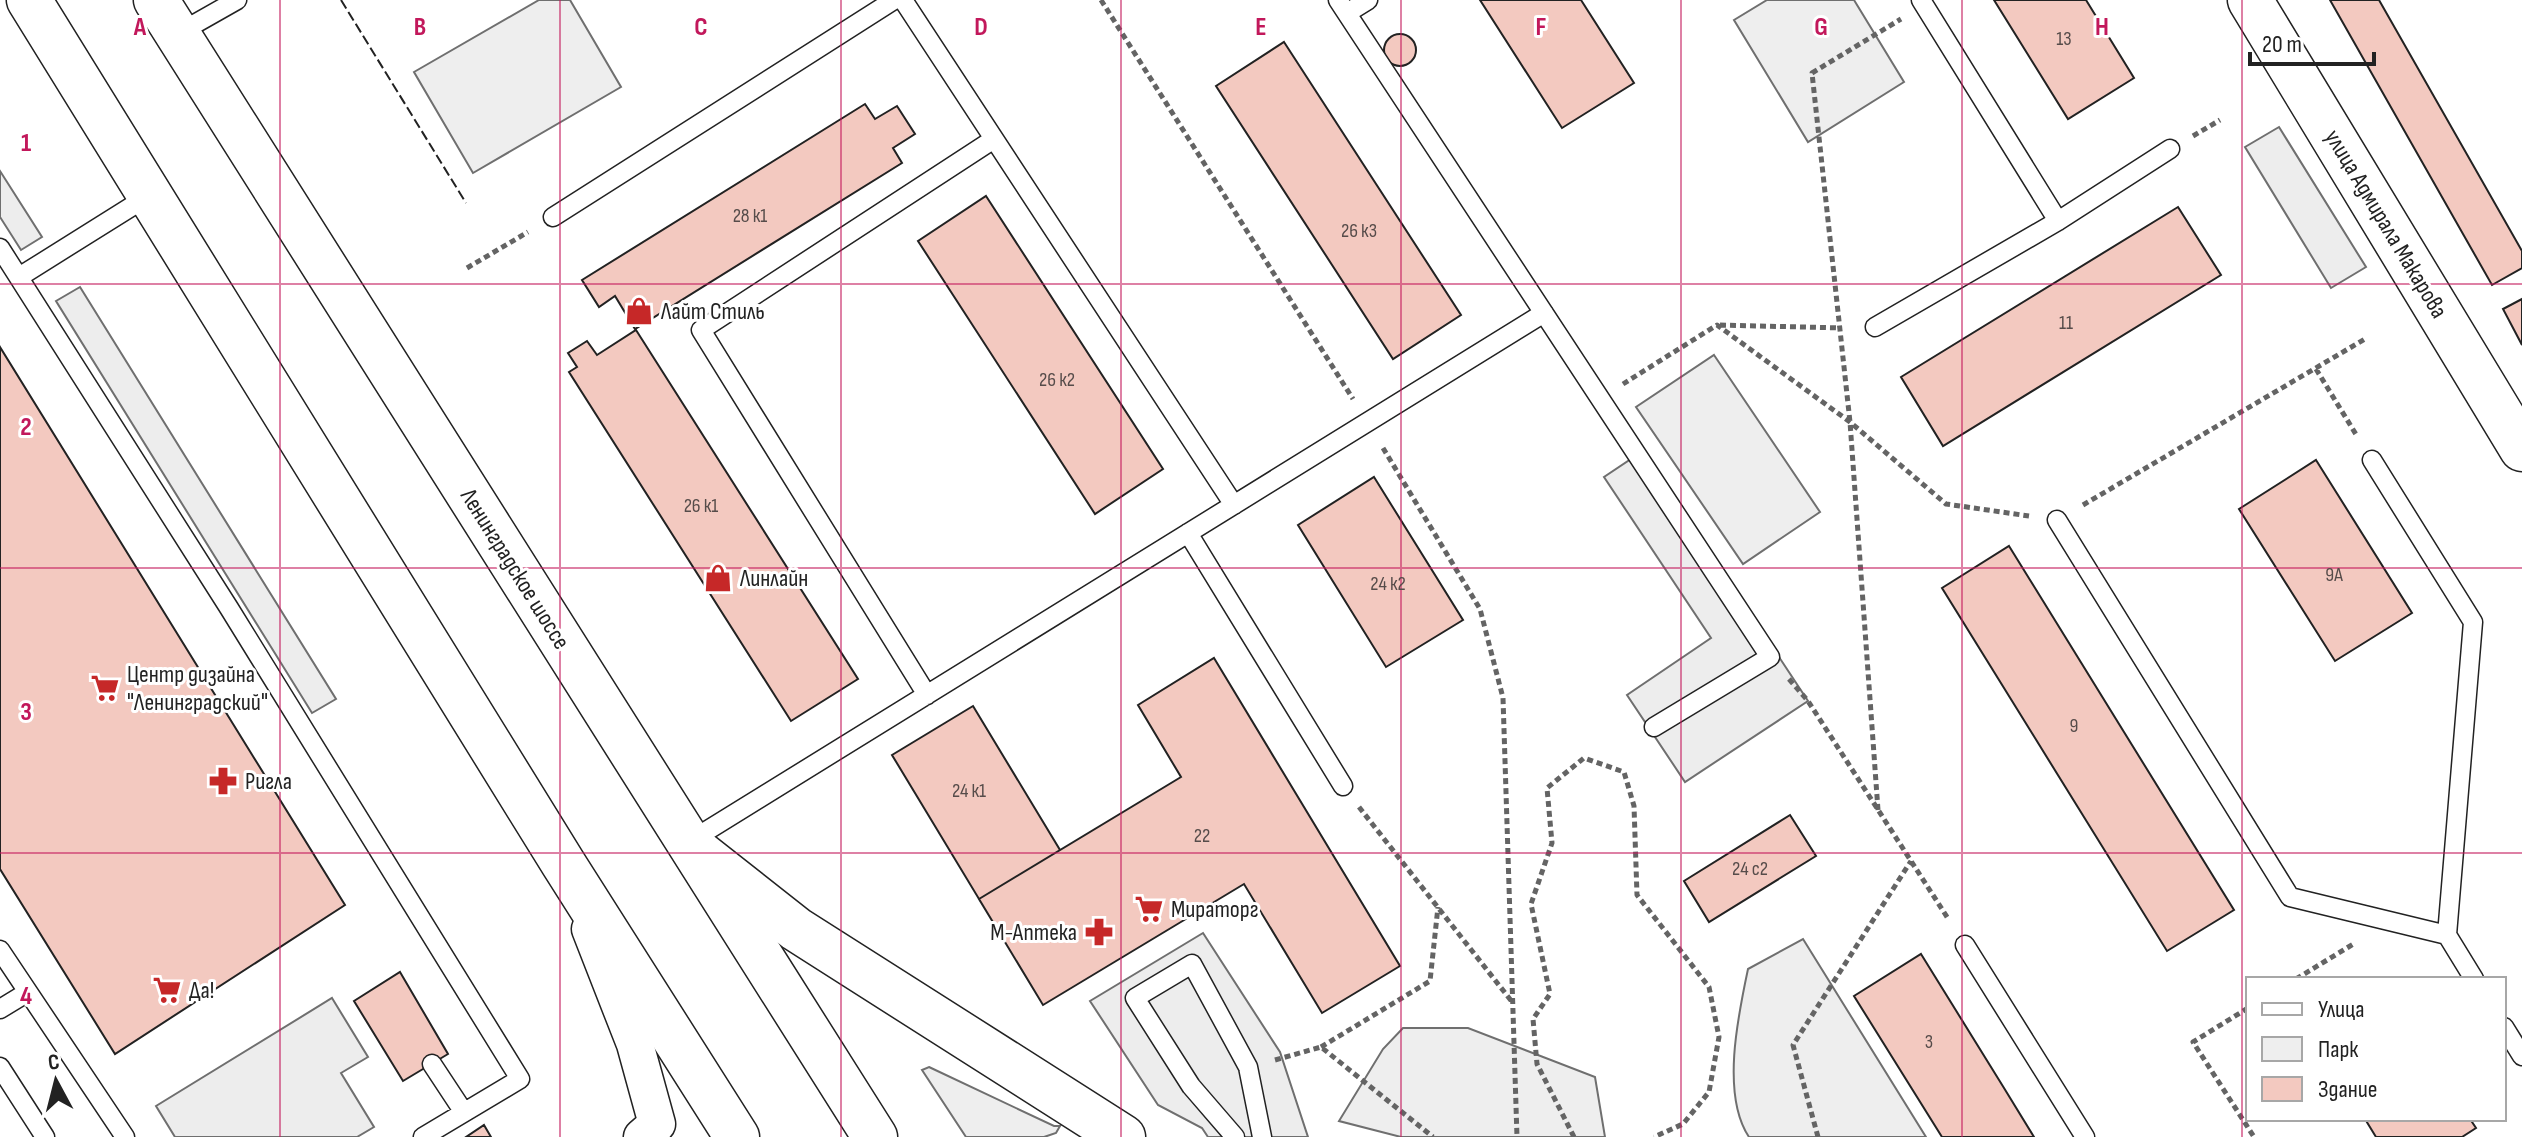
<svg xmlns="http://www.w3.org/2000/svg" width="2522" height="1137" viewBox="0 0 2522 1137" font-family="'Sofia Sans Condensed',sans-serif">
<rect width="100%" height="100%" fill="#fff"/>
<path fill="#eee" stroke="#6f6f6f" stroke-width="2" d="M539,0h31l51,87 -148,86 -59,-101z
M1767,0h87l50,82 -96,60 -74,-122z
M1714,355l106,157 -77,52 -107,-157z
M1803,939l123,198h-177c-28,-42 -11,-121 -1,-168z
M1403,1028h65l127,49 10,60h-204l-62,-16 44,-72z
M929,1067l125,59h6l-4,7 -12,4h-78l-44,-67z"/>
<path fill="#ededed" stroke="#6f6f6f" stroke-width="2" d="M2279,127l87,140 -35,21 -86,-141z
M0,171l42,66 -21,13 -21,-33z
M80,287l256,412 -24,14 -256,-412z
M1643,451l165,250 -123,81 -58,-87 84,-57 -107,-161z
M1203,933l77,119 28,85h-100l-6,-9 -44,-23 -68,-104z
M332,998l36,59 -27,16 33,54 -17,10h-182l-19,-31z"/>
<path fill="#f3c9c0" stroke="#222" stroke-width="2" d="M1480,0h101l53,83 -72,45z
M1994,0h92l48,78 -66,41z
M2330,0h49l143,251v17l-30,17z
M1384 50a16 16 0 1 1 32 0a16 16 0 1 1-32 0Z
M1284,42l177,273 -68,44 -177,-273z
M865,104l10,15 22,-13 18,28 -22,14 9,15 -267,166 -20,-33 -16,11 -17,-27z
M986,196l177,273 -68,45 -177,-273z
M2178,207l43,68 -278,171 -42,-69z
M2522,299v46l-19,-36z
M636,330l222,349 -67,42 -222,-349 8,-5 -9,-14 19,-12 10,14z
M0,347l345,558 -230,149 -115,-185z
M2316,460l96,153 -77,48 -96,-152z
M1374,477l89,143 -77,47 -88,-142z
M2009,546l225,364 -67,41 -225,-363z
M1214,658l186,308 -78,47 -78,-129 -201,121 -64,-106 202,-122 -43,-72z
M973,706l87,144 -81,49 -87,-144z
M1790,815l26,41 -107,66 -25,-41z
M1921,954l83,134 30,49h-92l-88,-141z
M400,972l48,82 -45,27 -49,-80z
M2365,1119h105l6,9 -14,9h-86z
M484,1125l7,12h-25z"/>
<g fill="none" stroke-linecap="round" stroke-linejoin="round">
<defs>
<path id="service" d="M903,0l331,505
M1338,0l432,657 -116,70
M1921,0l137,221 112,-72
M1347,13l21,-13
M177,34l60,-34
M553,217l341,-217
M0,248l229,360 291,471 -97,58
M19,277l131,-82
M1875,327l183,-106
M2372,460l101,162 -26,313 27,44
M2057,520l233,377 157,38
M1188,533l155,253
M927,695l-226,-365 293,-191
M687,843l857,-530
M1965,945l120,192
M0,950l125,187
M0,1009l28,-17
M2504,1027l18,29
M432,1064l31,47
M0,1067l45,70
M1235,1137l-44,-51 -56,-88 57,-34 56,103 14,70"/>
<path id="minor" d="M590,929l45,115 22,80 -15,13"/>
<path id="tertiary" d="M2250,0l272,449
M697,851l99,78 327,208"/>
<path id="primary" d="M29,0l534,863 174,274
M156,0l719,1137"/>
</defs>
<use href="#service" stroke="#222" stroke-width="21"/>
<use href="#minor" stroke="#222" stroke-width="39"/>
<use href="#tertiary" stroke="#222" stroke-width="47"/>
<use href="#primary" stroke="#222" stroke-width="47"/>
<path stroke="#646464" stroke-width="5" stroke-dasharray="6 4" stroke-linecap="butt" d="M1101,0l252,399
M2193,136l27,-16
M467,268l61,-36
M1720,325l122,3
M2316,369l41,67
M1623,384l94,-59 133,97 96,82 83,12
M1383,448l97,161 23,89 14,439
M2083,505l282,-166
M1789,679l19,22 141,219
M1359,807l154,196
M1878,810l-28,-388 -38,-349 89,-54
M2296,979l59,-36
M2248,1008l-55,34 61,95
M1321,1047l109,-66 8,-74
M1275,1060l46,-13 112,90
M1574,1137l-37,-73 -4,-45 17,-25 -19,-90 21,-61 -5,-55 37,-30 40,14 10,34 3,89 72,92 10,50 -10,55 -26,32 -29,13
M1818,1137l-25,-92 118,-184"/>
<use href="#service" stroke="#fff" stroke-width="18"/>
<use href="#minor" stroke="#fff" stroke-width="36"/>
<use href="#tertiary" stroke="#fff" stroke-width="44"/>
<use href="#primary" stroke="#fff" stroke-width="44"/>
<path stroke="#222" stroke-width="2" stroke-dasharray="10 4" stroke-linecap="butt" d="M341,0l125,203"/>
</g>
<path fill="none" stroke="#c2185b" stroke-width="2" stroke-opacity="0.55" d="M280,0v1137M560,0v1137M841,0v1137M1121,0v1137M1401,0v1137M1681,0v1137M1962,0v1137M2242,0v1137M0,284h2522M0,568h2522M0,853h2522"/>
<defs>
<symbol id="shop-bare" viewBox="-9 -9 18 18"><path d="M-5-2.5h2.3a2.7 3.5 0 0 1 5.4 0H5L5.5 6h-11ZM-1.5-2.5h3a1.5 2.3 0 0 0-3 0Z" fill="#c62828" stroke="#fff" stroke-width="2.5" paint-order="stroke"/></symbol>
<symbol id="supermarket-bare" viewBox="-9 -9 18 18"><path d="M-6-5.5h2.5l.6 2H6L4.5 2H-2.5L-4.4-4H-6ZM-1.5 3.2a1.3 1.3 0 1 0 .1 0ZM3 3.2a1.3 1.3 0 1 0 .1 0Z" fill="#c62828" stroke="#fff" stroke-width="2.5" paint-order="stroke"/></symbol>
<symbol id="pharmacy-bare" viewBox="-9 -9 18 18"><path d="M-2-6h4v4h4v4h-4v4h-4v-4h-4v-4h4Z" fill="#c62828" stroke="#fff" stroke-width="2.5" paint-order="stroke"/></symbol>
</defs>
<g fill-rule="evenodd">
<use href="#shop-bare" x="619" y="291" width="40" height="40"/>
<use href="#shop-bare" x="698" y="558" width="40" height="40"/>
<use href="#supermarket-bare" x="85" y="668" width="40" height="40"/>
<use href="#pharmacy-bare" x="203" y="761" width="40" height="40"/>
<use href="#supermarket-bare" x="1129" y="889" width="40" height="40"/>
<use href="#pharmacy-bare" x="1079" y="912" width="40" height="40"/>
<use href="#supermarket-bare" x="147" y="970" width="40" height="40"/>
</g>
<g text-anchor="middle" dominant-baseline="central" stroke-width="6" stroke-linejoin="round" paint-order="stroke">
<g font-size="20" fill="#564c4a">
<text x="2064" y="39">13</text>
<text x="750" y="216">28 к1</text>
<text x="1359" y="231">26 к3</text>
<text x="2066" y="323">11</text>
<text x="1057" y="380">26 к2</text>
<text x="701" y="506">26 к1</text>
<text x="2334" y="575">9А</text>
<text x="1388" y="584">24 к2</text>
<text x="2074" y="726">9</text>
<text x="969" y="791">24 к1</text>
<text x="1202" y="836">22</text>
<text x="1750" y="869">24 с2</text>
<text x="1929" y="1042">3</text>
</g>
<g font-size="24" fill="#222" stroke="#fff">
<text transform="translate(2386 224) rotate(59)">улица Адмирала Макарова</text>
<text transform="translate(515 569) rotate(58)">Ленинградское шоссе</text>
</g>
<g font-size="24" fill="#222" stroke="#fff" text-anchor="start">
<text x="661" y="311">Лайт Стиль</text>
<text x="740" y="578">Линлайн</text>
<text x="127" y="674">Центр дизайна<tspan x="127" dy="28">"Ленинградский"</tspan></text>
<text x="245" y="781">Ригла</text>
<text x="1171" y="909">Мираторг</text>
<text x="1077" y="932" text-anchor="end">М-Аптека</text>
<text x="189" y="990">Да!</text>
</g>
</g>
<g font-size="26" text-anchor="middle" font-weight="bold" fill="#c2185b" stroke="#fff" stroke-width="6" stroke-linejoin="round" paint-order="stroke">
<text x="140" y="35">A</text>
<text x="420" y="35">B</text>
<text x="701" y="35">C</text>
<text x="981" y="35">D</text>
<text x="1261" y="35">E</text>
<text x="1541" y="35">F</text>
<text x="1821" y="35">G</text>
<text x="2102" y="35">H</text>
<text x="26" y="151">1</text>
<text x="26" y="435">2</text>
<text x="26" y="720">3</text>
<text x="26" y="1004">4</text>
</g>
<rect x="2246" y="977" width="260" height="144" fill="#ffffff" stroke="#a7a7a7" stroke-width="2"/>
<rect x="2262" y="1003" width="40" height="12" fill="#ffffff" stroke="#a7a7a7" stroke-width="2"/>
<text x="2318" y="1017" font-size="24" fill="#222222">Улица</text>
<rect x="2262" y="1037" width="40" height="24" fill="#eeeeee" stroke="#a7a7a7" stroke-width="2"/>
<text x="2318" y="1057" font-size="24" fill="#222222">Парк</text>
<rect x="2262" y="1077" width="40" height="24" fill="#f3c9c0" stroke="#a7a7a7" stroke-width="2"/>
<text x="2318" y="1097" font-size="24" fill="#222222">Здание</text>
<g transform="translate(56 1081) rotate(353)" stroke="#ffffff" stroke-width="6" paint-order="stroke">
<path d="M0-6L14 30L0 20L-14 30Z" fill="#222222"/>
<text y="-12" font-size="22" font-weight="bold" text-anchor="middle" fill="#222222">С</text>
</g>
<path d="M2250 52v12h124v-12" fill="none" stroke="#222222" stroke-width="4"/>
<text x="2262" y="52" font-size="24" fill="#222222" stroke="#ffffff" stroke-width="6" paint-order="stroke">20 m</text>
</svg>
